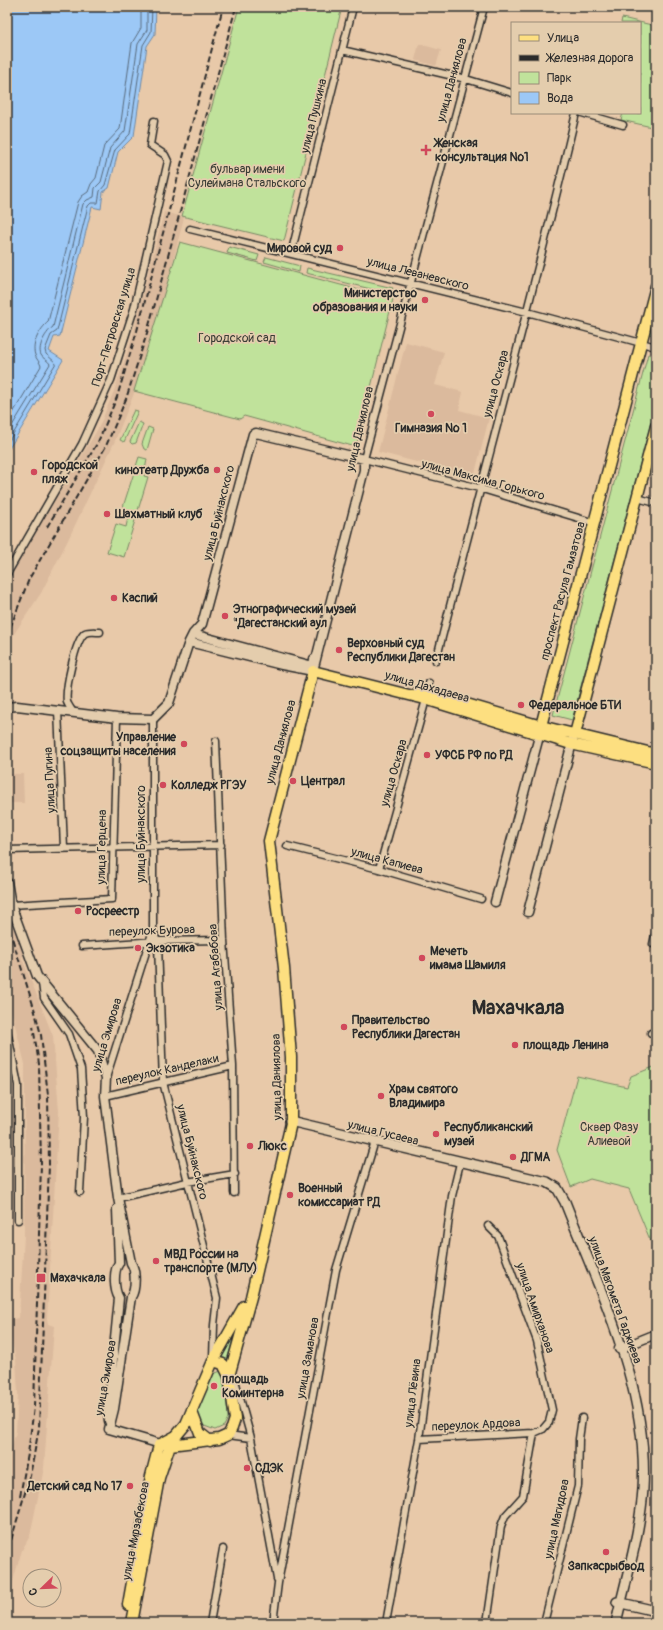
<svg xmlns="http://www.w3.org/2000/svg" width="663" height="1630" viewBox="0 0 663 1630" font-family="Pangolin,sans-serif">
<rect width="100%" height="100%" fill="#e8c9a9"/>
<filter id="ink" filterUnits="userSpaceOnUse"><feTurbulence type="fractalNoise" baseFrequency=".025" numOctaves="2"/><feDisplacementMap in="SourceGraphic" scale="8" xChannelSelector="R" yChannelSelector="G"/><feConvolveMatrix kernelMatrix="1 2 1 2 8 2 1 2 1" color-interpolation-filters="sRGB"/></filter>
<g filter="url(#ink)">
<path fill="#dbba9d" d="M419,44l22,6 -5,16 -21,-6z
M164,212l20,5 -25,100 -26,79 -19,47 -47,99 -26,51 -29,44 -5,17v-73l92,-154 15,-36 17,-50z
M406,342l38,10 -9,33 28,7 -4,18 30,8 -15,59 -96,-25z
M7,774h16l1,29h-16z
M7,904l17,49 -2,5 31,78 6,75 -12,208 1,5 6,2 -10,142 -14,68 -8,14 -15,51v-140l9,-29 2,-38 -2,-34 -9,-40 12,-2 5,-82 1,-172 -12,-47 -6,-18z"/>
<path fill="#c0e29b" stroke="#768663" d="M239,7h103l-58,234 -102,-25z
M622,18l34,8v102l-35,-8 2,-7h17v-90h-19z
M180,242l213,57 -37,148 -112,-31 -4,3 -106,-28z
M229,247l30,8 -2,6 -30,-8z
M266,257l34,9 -1,6 -35,-10z
M307,268l86,20 -2,6 -85,-21z
M656,307v29l-7,-2z
M648,354l8,2v48l-84,316 -19,-5z
M134,410l4,1 -14,31 -4,-2z
M139,422l4,2 -7,19 -4,1 -2,-2z
M148,427l5,2 -6,21 -3,-1 -2,-5z
M139,457l8,2 -3,17 4,1 -24,80 -17,-5 9,-28 10,3 3,-14 -7,-3z
M656,1066v188l-27,-65 -39,-10 -19,8 -14,-37 20,-74 50,11 4,-11z
M237,1326l-10,34 -6,-2z
M221,1371l4,4 3,43 -4,8 -9,4 -13,-5 -5,-14 16,-37z"/>
<path fill="#9cc8f6" stroke="#6f89a5" d="M7,7h149l-1,27 -8,12 -13,90 -16,16 -9,36 -6,4 -2,17 -9,-2 -32,129 -6,1 -5,14 14,9 -56,92z"/>
<g fill="none" stroke-linecap="round" stroke-linejoin="round">
<path stroke="#586a7c" stroke-width="1" d="M7,423l34,-57c-1,-4 -5,-7 -6,-11 -4,-11 5,-26 13,-33l30,-120 4,-6 6,-4 3,-8 5,-6 8,-32 16,-17 12,-86 9,-15v-21
M7,434l43,-70c-2,-4 -7,-5 -9,-9 -4,-9 6,-24 12,-28l30,-123 4,-4 7,-3 1,-9 6,-6 9,-34 15,-17 13,-87 9,-14v-23
M7,444l49,-81 -10,-9 -1,-4 6,-15 6,-4 31,-125 3,-3h7l2,-12 5,-6 10,-35 15,-16 13,-89 8,-13 1,-25"/>
<defs>
<path id="minor" d="M484,7l-120,452 115,29 116,35
M342,50l124,29 46,14
M582,113l41,12
M190,229l337,83 129,35
M291,254l62,-247
M637,498l19,5
M7,574l75,-130 29,-64 23,-71 34,-148 -3,-6 -15,-10 4,-24
M436,661c46,-183 97,-364 140,-548
M58,710l6,138
M73,712c-2,-3 -5,-7 -6,-10 -2,-12 8,-62 18,-69 4,-2 11,-1 15,-1
M153,719v211l5,15 5,137 54,216 -3,27 -1,33
M216,741l8,199 9,126 1,127
M287,846l92,23 102,30
M7,850l214,-5
M379,869l46,-166 4,-20
M11,905l101,-6 5,-181
M653,944l3,-13
M82,946l75,-5 67,-1
M42,983l2,15 25,36 12,35 3,48 -4,75
M7,1030l11,55v135
M651,1033l5,2
M106,1078l47,-148
M105,1096l128,-30
M118,1198l69,-16 48,-8
M229,1376l6,4 16,58 26,141
M228,1435l23,3
M419,1439l115,-6
M210,1623l13,-74
M273,1623l5,-40 58,-313 39,-129
M386,1623l33,-184 33,-243 8,-33
M487,1623l14,-97 4,-10 18,-20 11,-63 9,-4 6,-7 3,-12 -15,-69 -39,-105 -10,-10
M544,1623l34,-137 1,-47 3,-21"/>
<path id="tertiary" d="M193,634l120,32 1,-7
M7,707l10,-1 100,12 36,1 16,-16 20,-61 4,-8 9,-10 51,-190 3,-1 108,26v11l-51,201 -31,-6 -93,-23
M7,882l4,23 26,71 61,75 8,27 -1,18 13,102 13,65c5,7 5,27 0,34l-17,112 -5,20
M495,902l46,-173
M528,912l45,-173
M619,1349l37,-15
M109,1421l-1,-11 11,-112c-5,-8 -6,-27 0,-35l-2,-54
M109,1429l55,16"/>
<path id="secondary" d="M290,1121l257,61 10,6 8,14c36,92 84,186 78,287 -3,45 -17,90 -27,134
M617,1602l39,9"/>
<path id="primary" d="M419,690l122,36 115,28
M541,726l115,-440
M575,734l81,-308
M213,1361l10,3 6,12
M192,1412l8,21 10,8
M128,1605l23,-129 8,-31 17,-9 10,-12 27,-63 31,-55
M132,1623l27,-145 11,-33 49,-6 9,-4 4,-7 3,-9 -6,-43 22,-79 40,-174v-66l-7,-89 -15,-127 44,-170 112,28 146,45 85,19"/>
</defs>
<use href="#minor" stroke="#2b2b2b" stroke-width="9"/>
<use href="#tertiary" stroke="#2b2b2b" stroke-width="11"/>
<use href="#secondary" stroke="#2b2b2b" stroke-width="12"/>
<use href="#primary" stroke="#2b2b2b" stroke-width="13"/>
<use href="#minor" stroke="#e4cdad" stroke-width="6"/>
<use href="#tertiary" stroke="#e4cdad" stroke-width="8"/>
<use href="#secondary" stroke="#e4cdad" stroke-width="9"/>
<use href="#primary" stroke="#fddf80" stroke-width="10"/>
<path stroke="#2b2b2b" stroke-width="2" stroke-dasharray="6 3" stroke-linecap="butt" d="M47,527l51,-85 19,-45 20,-66 86,-324
M7,636l22,-57 77,-133 20,-47 21,-66 89,-326
M7,922l27,86 7,27 7,60 1,70 -10,263 -9,48 -23,78
M20,1496l8,-42 6,-47 7,-243 -2,-100 -6,-38"/>
</g>
</g>
<g fill="#d1495b" stroke="#e4cdad" stroke-width="1.5">
<path d="M424 144h4v4h4v4h-4v4h-4v-4h-4v-4h4z"/>
<circle cx="340" cy="248" r="4"/>
<circle cx="425" cy="300" r="4"/>
<circle cx="431" cy="414" r="4"/>
<circle cx="217" cy="470" r="4"/>
<circle cx="34" cy="472" r="4"/>
<circle cx="107" cy="514" r="4"/>
<circle cx="114" cy="598" r="4"/>
<circle cx="225" cy="616" r="4"/>
<circle cx="339" cy="650" r="4"/>
<circle cx="521" cy="705" r="4"/>
<circle cx="184" cy="744" r="4"/>
<circle cx="427" cy="755" r="4"/>
<circle cx="293" cy="781" r="4"/>
<circle cx="163" cy="785" r="4"/>
<circle cx="78" cy="911" r="4"/>
<circle cx="138" cy="948" r="4"/>
<circle cx="422" cy="958" r="4"/>
<circle cx="344" cy="1027" r="4"/>
<circle cx="515" cy="1045" r="4"/>
<circle cx="381" cy="1096" r="4"/>
<circle cx="436" cy="1134" r="4"/>
<circle cx="250" cy="1146" r="4"/>
<circle cx="513" cy="1157" r="4"/>
<circle cx="290" cy="1195" r="4"/>
<circle cx="156" cy="1261" r="4"/>
<rect x="36" y="1273" width="10" height="10" rx="2"/>
<circle cx="214" cy="1386" r="4"/>
<circle cx="247" cy="1468" r="4"/>
<circle cx="130" cy="1486" r="4"/>
<circle cx="606" cy="1552" r="4"/>
</g>
<g text-anchor="middle" dominant-baseline="central" stroke-width="3.5" stroke-linejoin="round" paint-order="stroke">
<g font-size="12" fill="#2b2b2b" stroke="#e4cdad">
<text transform="translate(452 80) rotate(-75)">улица Даниялова</text>
<text transform="translate(314 116) rotate(-76)">улица Пушкина</text>
<text transform="translate(418 274) rotate(14)">улица Леваневского</text>
<text transform="translate(114 327) rotate(-73)">Порт-Петровская улица</text>
<text transform="translate(496 384) rotate(-75)">улица Оскара</text>
<text transform="translate(360 429) rotate(-77)">улица Даниялова</text>
<text transform="translate(483 480) rotate(15)">улица Максима Горького</text>
<text transform="translate(219 513) rotate(-76)">улица Буйнакского</text>
<text transform="translate(563 591) rotate(-75)">проспект Расула Гамзатова</text>
<text transform="translate(427 687) rotate(16)">улица Дахадаева</text>
<text transform="translate(281 742) rotate(-75)">улица Даниялова</text>
<text transform="translate(394 773) rotate(-74)">улица Оскара</text>
<text transform="translate(50 780) rotate(-93)">улица Пугина</text>
<text transform="translate(141 834) rotate(-90)">улица Буйнакского</text>
<text transform="translate(102 847) rotate(-89)">улица Герцена</text>
<text transform="translate(387 861) rotate(15)">улица Капиева</text>
<text transform="translate(152 931) rotate(-2)">переулок Бурова</text>
<text transform="translate(216 967) rotate(-94)">улица Агабабова</text>
<text transform="translate(107 1035) rotate(-73)">улица Эмирова</text>
<text transform="translate(167 1070) rotate(-13)">переулок Канделаки</text>
<text transform="translate(277 1077) rotate(-91)">улица Даниялова</text>
<text transform="translate(383 1133) rotate(14)">улица Гусаева</text>
<text transform="translate(192 1152) rotate(76)">улица Буйнакского</text>
<text transform="translate(615 1300) rotate(70)">улица Магомета Гаджиева</text>
<text transform="translate(535 1308) rotate(71)">улица Амирханова</text>
<text transform="translate(308 1358) rotate(-80)">улица Заманова</text>
<text transform="translate(106 1378) rotate(-80)">улица Эмирова</text>
<text transform="translate(413 1393) rotate(-83)">улица Лёвина</text>
<text transform="translate(476 1425) rotate(-3)">переулок Ардова</text>
<text transform="translate(557 1519) rotate(-78)">улица Магидова</text>
<text transform="translate(136 1531) rotate(-79)">улица Мирзабекова</text>
</g>
<g font-size="12" font-weight="bold" fill="#2b2b2b" stroke="#e4cdad" text-anchor="start">
<text x="435" y="143">Женская<tspan x="435" dy="14">консультация №1</tspan></text>
<text x="332" y="248" text-anchor="end">Мировой суд</text>
<text x="417" y="293" text-anchor="end">Министерство<tspan x="417" dy="14">образования и науки</tspan></text>
<text x="431" y="428" text-anchor="middle">Гимназия № 1</text>
<text x="42" y="465">Городской<tspan x="42" dy="14">пляж</tspan></text>
<text x="209" y="470" text-anchor="end">кинотеатр Дружба</text>
<text x="115" y="514">Шахматный клуб</text>
<text x="122" y="598">Каспий</text>
<text x="233" y="609">Этнографический музей<tspan x="233" dy="14">"Дагестанский аул</tspan></text>
<text x="347" y="643">Верховный суд<tspan x="347" dy="14">Республики Дагестан</tspan></text>
<text x="529" y="705">Федеральное БТИ</text>
<text x="176" y="737" text-anchor="end">Управление<tspan x="176" dy="14">соцзащиты населения</tspan></text>
<text x="435" y="755">УФСБ РФ по РД</text>
<text x="301" y="781">Централ</text>
<text x="171" y="785">Колледж РГЭУ</text>
<text x="86" y="911">Росреестр</text>
<text x="146" y="948">Экзотика</text>
<text x="430" y="951">Мечеть<tspan x="430" dy="14">имама Шамиля</tspan></text>
<text x="352" y="1020">Правительство<tspan x="352" dy="14">Республики Дагестан</tspan></text>
<text x="523" y="1045">площадь Ленина</text>
<text x="389" y="1089">Храм святого<tspan x="389" dy="14">Владимира</tspan></text>
<text x="444" y="1127">Республиканский<tspan x="444" dy="14">музей</tspan></text>
<text x="258" y="1146">Люкс</text>
<text x="521" y="1157">ДГМА</text>
<text x="298" y="1188">Военный<tspan x="298" dy="14">комиссариат РД</tspan></text>
<text x="164" y="1254">МВД России на<tspan x="164" dy="14">транспорте (МЛУ)</tspan></text>
<text x="50" y="1278">Махачкала</text>
<text x="222" y="1379">площадь<tspan x="222" dy="14">Коминтерна</tspan></text>
<text x="255" y="1468">СДЭК</text>
<text x="122" y="1486" text-anchor="end">Детский сад № 17</text>
<text x="606" y="1566" text-anchor="middle">Запкасрыбвод</text>
</g>
<g font-size="12" fill="#3a3d36" stroke="#e4cdad">
<text x="247" y="169">бульвар имени<tspan x="247" dy="14">Сулеймана Стальского</tspan></text>
<text x="237" y="338">Городской сад</text>
<text x="609" y="1127">Сквер Фазу<tspan x="609" dy="14">Алиевой</tspan></text>
</g>
<g font-size="20" font-weight="bold" fill="#2b2b2b" stroke="#e4cdad">
<text x="518" y="1007">Махачкала</text>
</g>
</g>
<rect width="663" height="1630" fill="none" stroke="#e4cdad" stroke-width="24"/>
<rect x="12" y="12" width="639" height="1606" fill="none" stroke="#2b2b2b" stroke-width="1.5" filter="url(#ink)"/>
<rect x="511" y="22" width="130" height="92" fill="#e4cdad" stroke="#9a8c79"/>
<rect x="519" y="35" width="20" height="6" fill="#fddf80" stroke="#9a8c79"/>
<text x="547" y="42" font-size="12" fill="#2b2b2b">Улица</text>
<rect x="519" y="55" width="20" height="6" fill="#2b2b2b" stroke="#9a8c79"/>
<text x="547" y="62" font-size="12" fill="#2b2b2b">Железная дорога</text>
<rect x="519" y="72" width="20" height="12" fill="#c0e29b" stroke="#9a8c79"/>
<text x="547" y="82" font-size="12" fill="#2b2b2b">Парк</text>
<rect x="519" y="92" width="20" height="12" fill="#9cc8f6" stroke="#9a8c79"/>
<text x="547" y="102" font-size="12" fill="#2b2b2b">Вода</text>
<g transform="translate(42 1588) rotate(247)"><circle r="19" fill="#e4cdad" stroke="#9a8c79"/>
<path d="M0-3L7 15L0 10L-7 15Z" fill="#d1495b"/>
<text y="-6" font-size="11" font-weight="bold" text-anchor="middle" fill="#2b2b2b">С</text>
</g>
</svg>
